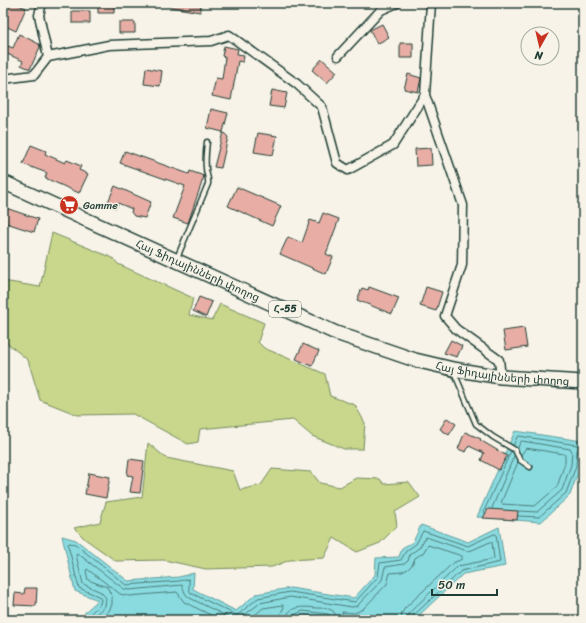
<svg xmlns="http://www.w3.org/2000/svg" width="586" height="623" viewBox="0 0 586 623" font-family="Sriracha,'Noto Sans Armenian',sans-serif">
<rect width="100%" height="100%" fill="#f7f3e8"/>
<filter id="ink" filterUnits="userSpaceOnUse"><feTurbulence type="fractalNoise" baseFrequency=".025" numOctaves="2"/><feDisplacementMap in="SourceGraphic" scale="8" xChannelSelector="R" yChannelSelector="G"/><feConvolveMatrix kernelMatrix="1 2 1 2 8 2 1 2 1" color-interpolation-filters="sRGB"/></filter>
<g filter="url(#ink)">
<path fill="#c8d78b" stroke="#748a60" d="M52,233l61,25 5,6 75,34 -4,17 23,5 8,-16 44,19 -6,19 6,6 61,26 5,22 25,9 10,18 -2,26h-19l-32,-13 -19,-16 -93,9 -2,13 -10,2 -55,-30 -55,1 -38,-15 -12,-40 -25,-20v-59l37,6z
M148,443l18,15 67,13 7,19 21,-5 11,-16 39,3 9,11 20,4 16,-9 24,1 4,5 25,-2 11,15 -25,15 2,14 -17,17 -23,9 -23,-14 -10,20 -34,2 -18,7 -66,2 -42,-9 -48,1 -31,-22 -11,-11 26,-6 6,-20 36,-5z"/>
<path fill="#8adbe0" stroke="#5f9c9b" d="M515,431l67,10 -2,26 -10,28 -29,27 -64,-5z
M421,525l47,17 31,-15 6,39 -42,8 -49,46h-70l-41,-5 -13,5h-204l-1,-8 13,-12 -23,-9 -13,-55 14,4 52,41 51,-4 15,-4 -1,16 43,22 20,-17 34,-6 64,10 21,-23 1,-17 23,-1 3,-9 11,-6z"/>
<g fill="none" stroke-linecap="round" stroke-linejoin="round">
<path stroke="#4a7c79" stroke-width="1" d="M513,446l4,-9 2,-1 58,9 2,2 -2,4 -1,15 -10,27 -27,24 -21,-1
M518,448l2,-6 2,-1 48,8 2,2 -1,14 -9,25 -25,22 -18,-1
M518,462l-17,41 1,1 33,2 22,-19 8,-24v-8l-1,-1 -38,-6 -5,7
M492,508l22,-52
M485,513l-1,-2 27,-60
M90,620v-6l10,-10 1,-5 -3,-3 -19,-8 -11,-43 1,-2 6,1 51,41 53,-4 9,-2 1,1v10l2,3 45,22 3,-1 19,-16 32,-6 65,10 23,-25 2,-14 21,-3 5,-9 10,-7 7,-13 45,15 26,-12h2l4,28 -39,9 -48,45 -1,4
M95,620v-5l10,-9 1,-8 -5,-6 -18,-8 -7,-29 1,-2 47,36 5,1 53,-5 3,8 3,4 44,22 5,1 4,-2 19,-15 30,-6 62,10 5,-1 25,-26 3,-13 19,-3 4,-3 2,-7 9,-6 7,-11 41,14 5,-1 18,-8h2l2,17 -36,7 -48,46 -3,8
M101,620v-2l8,-7 3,-7v-8l-5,-9 -19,-7 -2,-9 1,-2 20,15 1,2h2l10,8 9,2 48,-4 7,10 37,18
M249,620l14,-12 20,-3 1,2 -3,6 -1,7
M286,620c1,-16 20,-13 31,-12 5,0 12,0 16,3 3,3 3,6 4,9
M291,620l2,-5 10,-4 25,3 3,2v4
M343,620l-1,-8 13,1 8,-4 24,-25 3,-11 12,-1 6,-3 4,-4 3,-7 8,-5 5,-8 34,11v3l-9,4 -48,45 -3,5 -1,7"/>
</g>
<path fill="#e8aea5" stroke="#1f3d34" d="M3,3h11l12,5 -10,23 -13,-6z
M98,3h16v10h-16z
M171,3h30l-1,9 -29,-5z
M72,11h18v12h-18z
M119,22h16v11h-16z
M382,24l7,13 -12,7 -7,-14z
M19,34l20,10 1,3 -10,22 -9,-4 2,-4 -18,-8 3,-7 5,2z
M400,43h13v15h-13z
M224,46l14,3 -1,5 7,1 -1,7 -5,-1 -7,39 -19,-4 4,-18 6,1 3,-22 -3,-1z
M322,59l15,13 -10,11 -15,-13z
M146,68l16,3 -2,15 -16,-2z
M408,74l13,4 -3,14 -14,-3z
M272,90l15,3 -3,15 -15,-2z
M211,109l17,4 -5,19 -16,-4z
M223,132l5,5 -7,31 -7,-1z
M258,133l19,3 -4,19 -19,-3z
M31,145l15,6 -1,3 20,9 2,-3 14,6 -2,4 9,4 -9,19 -34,-15 2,-5 -24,-9z
M431,148l1,17 -16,1 -1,-17z
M125,151l64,23 1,-3 14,5 -16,47 -15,-5 12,-32 -65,-23z
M115,186l36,16 -6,16 -11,-2 -3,-4 1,-3 -14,-6 -2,5 -9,-4z
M237,187l44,19 -9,20 -44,-20z
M3,207l35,12 -4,13 -31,-10z
M323,213l16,6 -13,35 7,3 -7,17 -46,-20 8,-17 14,6 8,-23 9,3z
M369,287l30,11 -7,16 -35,-14 5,-12 6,2z
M426,287l16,5 -6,19 -16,-5z
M199,297l13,5 -6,15 -13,-6z
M524,328l3,19 -21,3 -3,-19z
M451,340l11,6 -5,11 -13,-4z
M303,344l16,7 -7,15 -16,-7z
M447,418l9,6 -7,11 -9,-6z
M465,432l16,7 -1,1 27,16 -8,14 -18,-10 3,-7 -15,-7 -3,6 -8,-3z
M129,459l15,2 -4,32 -10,-1 3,-16 -6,-1z
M89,473l21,4 -4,21 -21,-4z
M488,509l30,2 -1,9 -34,-2z
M25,588h12l-1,18 -22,-1 1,-12 9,1z"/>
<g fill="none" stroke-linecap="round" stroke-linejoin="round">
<defs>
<path id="lane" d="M177,258l31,-74c1,-6 -2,-10 -2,-16 -1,-9 0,-17 1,-26
M454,372l22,52 17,13 22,13 5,10 10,7"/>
<path id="street" d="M42,3l-3,12 9,42
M338,56l43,-46 16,-7
M3,79l31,-4 14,-18 61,-12 102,-4 18,-6 68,49 25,23 15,56 11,7 45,-25 32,-50 38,110 -1,60 -17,51 11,13 43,31 2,17
M425,95l6,-92"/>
<g id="primary">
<path id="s1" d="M3,182l333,151 79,27 38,9 48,8 82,5"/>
</g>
</defs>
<use href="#lane" stroke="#1f3d34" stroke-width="7"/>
<use href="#street" stroke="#1f3d34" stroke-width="11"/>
<use href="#primary" stroke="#1f3d34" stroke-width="16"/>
<use href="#lane" stroke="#f7f3e8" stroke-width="4"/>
<use href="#street" stroke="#f7f3e8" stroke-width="8"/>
<use href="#primary" stroke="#f7f3e8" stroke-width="13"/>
</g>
</g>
<defs>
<symbol id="supermarket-disc" viewBox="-11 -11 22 22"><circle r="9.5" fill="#c8321e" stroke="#f7f3e8"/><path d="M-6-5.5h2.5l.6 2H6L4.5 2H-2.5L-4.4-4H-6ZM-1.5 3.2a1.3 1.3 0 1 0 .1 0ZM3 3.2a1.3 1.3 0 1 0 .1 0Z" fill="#fff"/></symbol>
</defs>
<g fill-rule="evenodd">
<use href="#supermarket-disc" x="58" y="194" width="22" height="22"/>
</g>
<g text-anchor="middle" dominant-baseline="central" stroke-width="3" stroke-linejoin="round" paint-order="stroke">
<rect fill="#f7f3e8" stroke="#60746a" stroke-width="1" x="269" y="301" width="32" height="16" rx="3"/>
<g font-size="10" font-weight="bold" fill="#1f3d34">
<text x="285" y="309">Հ-55</text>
</g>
<g font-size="11" fill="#1f3d34" stroke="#f7f3e8" text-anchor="start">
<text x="83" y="205">Gamme</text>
</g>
<g font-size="11" fill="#1f3d34" stroke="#f7f3e8">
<text stroke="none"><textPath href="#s1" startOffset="214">Հայ Ֆիդայինների փողոց</textPath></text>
<text stroke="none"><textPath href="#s1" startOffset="538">Հայ Ֆիդայինների փողոց</textPath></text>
</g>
</g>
<rect width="586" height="623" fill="none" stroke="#f7f3e8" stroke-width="16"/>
<rect x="8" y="8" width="570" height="607" fill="none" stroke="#1f3d34" stroke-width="1.5" filter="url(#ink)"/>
<g transform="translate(540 46) rotate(188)"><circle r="19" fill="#f7f3e8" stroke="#a1aaa0"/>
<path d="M0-3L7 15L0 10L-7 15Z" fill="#c8321e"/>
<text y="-6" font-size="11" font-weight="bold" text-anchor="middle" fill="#1f3d34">N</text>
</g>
<path d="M432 589v6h65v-6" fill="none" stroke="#1f3d34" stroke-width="2"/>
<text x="438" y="589" font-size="12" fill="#1f3d34" stroke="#f7f3e8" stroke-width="3" paint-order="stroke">50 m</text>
</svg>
